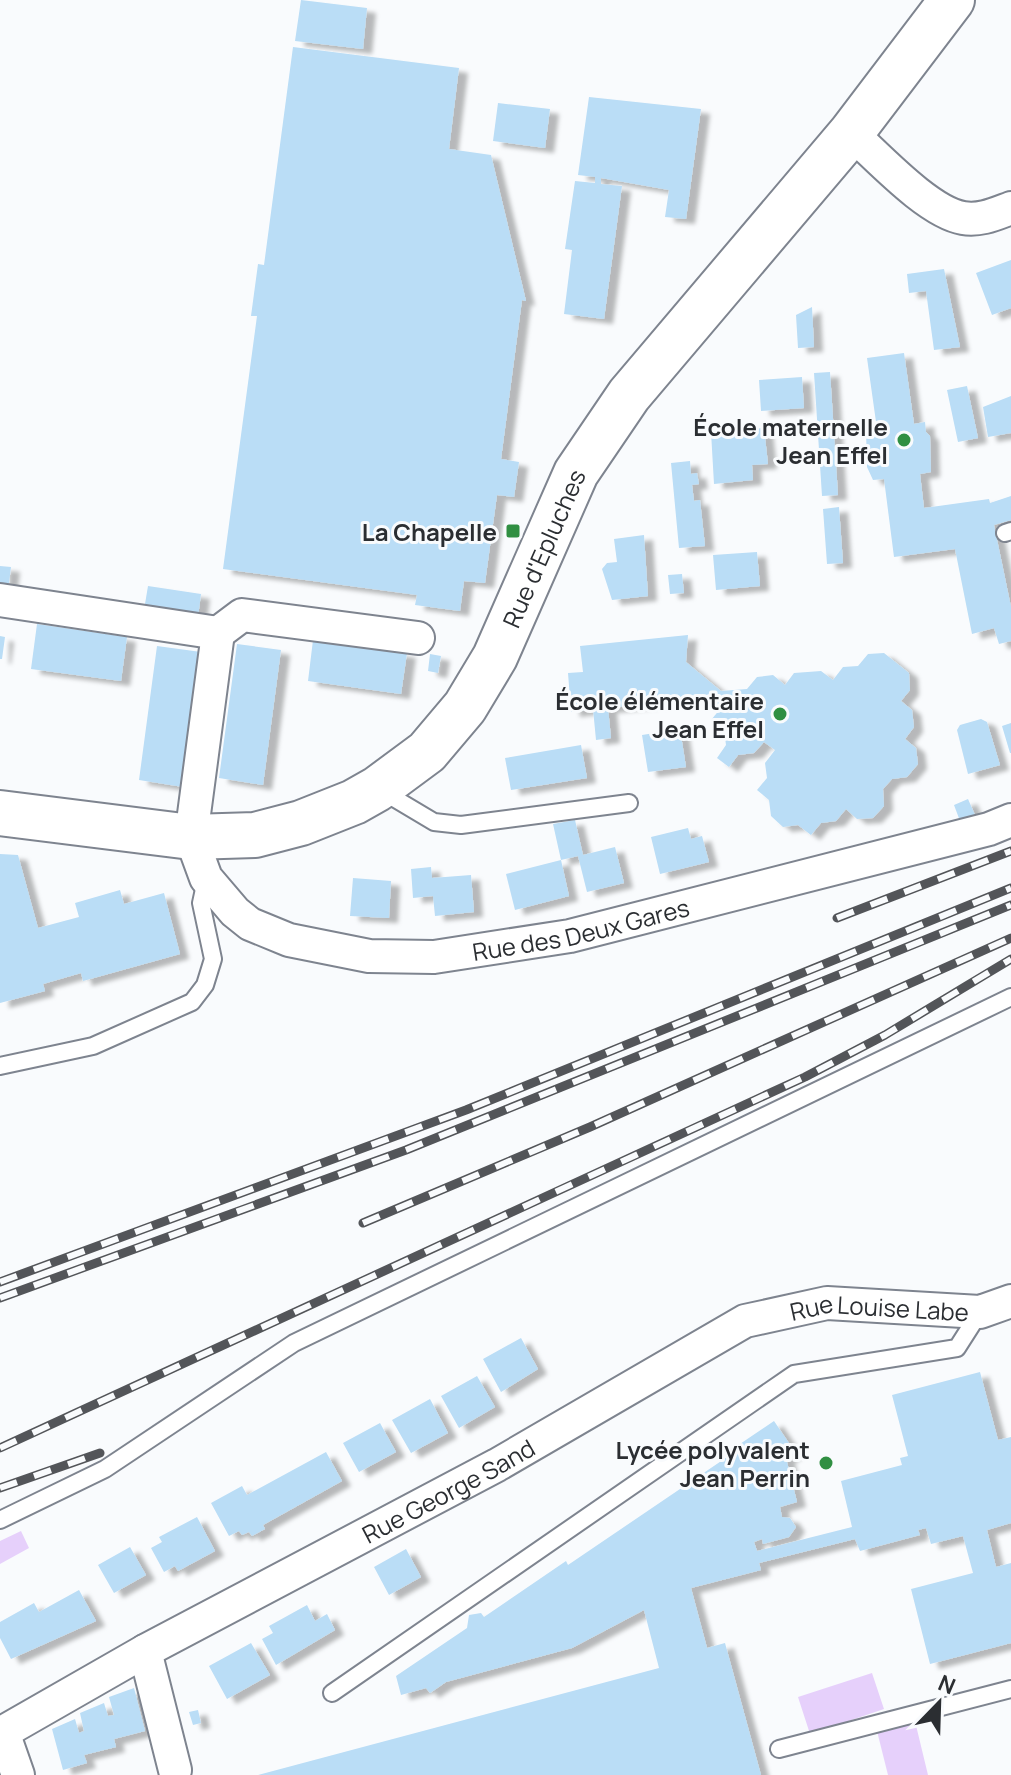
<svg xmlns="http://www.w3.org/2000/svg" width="1011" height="1775" viewBox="0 0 1011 1775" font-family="Manrope,sans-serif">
<defs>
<filter id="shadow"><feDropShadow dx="9" dy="5" stdDeviation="2" flood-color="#0004"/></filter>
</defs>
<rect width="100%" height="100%" fill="#f9fbfd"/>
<path fill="#e6d0fb" d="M21,1531l8,17 -29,16v-23z
M872,1673l12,36 -74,25 -12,-37z
M914,1717l14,58h-40l-12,-48z"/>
<path fill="#baddf6" filter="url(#shadow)" d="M301,0l66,8 -4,41 -68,-8z
M293,47l166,21 -10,81 42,6 35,146 -4,-1 -21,159 18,3 -5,35 -17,-2 -12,88 -21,-2 -4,30 -45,-6 2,-10 -194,-26 34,-253h-6l7,-52 6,1z
M589,97l112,12 -15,110 -21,-2 4,-27 -68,-12v6l21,2 -18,133 -40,-5 8,-64 -7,-1 10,-68 20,2v-6l-17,-2z
M498,103l52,6 -5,39 -52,-7z
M1011,260v48l-19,7 -16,-42z
M944,269l16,78 -26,3 -8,-59 -17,2 -2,-19z
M812,307l2,40 -16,1 -2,-33z
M904,353l10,71 11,-2 1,10 4,4 1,36 -11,2 4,34 65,-9 1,4 21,-7v24l-17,5 17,82v34l-12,3 -5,-16 -22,6 -17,-85 -61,8 -10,-78 -11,1 -6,-13 -1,-37 11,-1 -10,-71z
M830,372l8,123 -16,1 -8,-123z
M802,377l2,31 -43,3 -2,-31z
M967,386l11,52 -20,4 -11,-52z
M1011,396v37l-23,4 -5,-30z
M764,428l4,36 -16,1 1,15 -39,4 -3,-52z
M690,461l1,13 6,-1 2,11 -7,1 2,16 6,-1 5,46 -26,2 -8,-85z
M839,507l4,56 -16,1 -4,-55z
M644,535l4,61 -36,4 -10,-31 5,-6 10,-1 -3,-23z
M757,552l3,34 -44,4 -3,-35z
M0,566l11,1 -3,24 -8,-1z
M682,574l2,19 -14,1 -2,-19z
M148,586l53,8 -3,23 -54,-7z
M37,624l90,13 -6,44 -90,-12z
M688,635l-2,27 35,29 26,-2 10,-12 16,-2 12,10 9,-12 27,-2 12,9 10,-13 15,-1 10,-12 16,-1 25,20 1,17 -9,11 11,9 2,17 -9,12 11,9 2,16 -11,13 -15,2 -9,10 1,17 -11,12 -16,1 -11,-10 -10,12 -15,2 -10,12 -13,-10 -15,2 -12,-11 -2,-16 -12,-10 10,-12 -2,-15 10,-13 -11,-8 -10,11 -16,2 -9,12 -12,-9 9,-13 -2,-15 -13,-10 10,-12 -12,-11 -101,11 3,30 -15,2 -3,-31 -22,3 -3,-39 15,-1 -3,-26z
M0,636l5,1 -3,22h-2z
M313,640l94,13 -6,41 -93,-13z
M237,644l44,6 -18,135 -44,-7z
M157,646l44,6 -18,135 -44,-7z
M430,654l11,2 -3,17 -10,-2z
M981,719l6,3 13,43 -32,9 -11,-44 3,-5z
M1011,723v30h-1l-8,-27z
M680,729l6,38 -38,5 -6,-37z
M581,745l6,33 -76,12 -6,-32z
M968,799l7,16 -15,6 -6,-16z
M575,820l8,35 32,-8 9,36 -37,9 -9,-36 -17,4 -8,-36z
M688,828l3,11 11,-3 7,26 -49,12 -9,-37z
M0,854l18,1 20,73 41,-11 -4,-14 45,-13 4,14 40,-11 16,61 -97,27 -2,-8 -38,11 2,7 -45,12z
M561,860l8,36 -54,14 -9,-36z
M431,867l1,11 39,-3 3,37 -39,4 -2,-20 -20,2 -2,-29z
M353,878l38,3 -2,37 -39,-2z
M521,1338l17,31 -37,23 -18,-33z
M980,1372l18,68 13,-3v86l-24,7 9,37 15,-4v80l-81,21 -19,-75 62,-16 -10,-37 -32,8 -5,-16 -8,2 2,5 -60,16 -5,-12 -96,24 2,7 -70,18 16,60 18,-5 36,132h-503l401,-107 -15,-58 -72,38 -126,34 -16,11 -4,-5 -25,7 -5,-19 71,-48 2,-13 12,-2 3,4 82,-56 2,4 168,-114 -2,-3 40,-27 21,31 -9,6 11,44 -17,5 2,10 8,1 6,9 -7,10 -26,7 -1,-5 -8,3 3,9 95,-24 -11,-46 61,-16 -2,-7 8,-2 -16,-61z
M477,1376l18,31 -36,21 -18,-32z
M430,1399l18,34 -37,20 -19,-33z
M380,1423l16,29 -37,20 -16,-29z
M326,1452l16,29 -79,44 2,4 -13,7 -3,-4 -7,3 -3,-4 -10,5 -18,-33 31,-17 5,9z
M197,1517l18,34 -37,20 -3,-5 -11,6 -13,-24 11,-6 -3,-5z
M130,1547l16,28 -32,18 -16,-28z
M406,1549l15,28 -32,18 -15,-28z
M79,1590l17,31 -85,38 -11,-21v-16l34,-19 5,9z
M307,1605l8,16 12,-7 8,16 -59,35 -14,-26 11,-6 -4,-7z
M251,1643l19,32 -43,24 -18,-33z
M134,1688l11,43 -31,8 2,8 -32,8 3,8 -24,7 -11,-41 23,-10 4,14 5,-2 -4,-18 24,-10 4,13 6,-1 -5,-18z
M198,1710l3,13 -8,2 -4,-13z"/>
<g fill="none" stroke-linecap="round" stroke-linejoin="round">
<defs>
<path id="lane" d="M1005,533l6,-2
M382,791l52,31 27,3 168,-22
M0,1066l93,-20 99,-44 13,-17 8,-26 -12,-56 5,-23
M0,1520l105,-51 189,-126 717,-346
M332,1693l462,-319 163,-26 23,-36
M779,1749l232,-60"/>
<g id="street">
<path d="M851,133c27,24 77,79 112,85 17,3 32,-4 48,-10"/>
<path id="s1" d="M0,600l218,33 -27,204 15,41 29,34 15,12 39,16 80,16 65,1 136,-21 419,-107 22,-9"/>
<path d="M218,633l24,-18 176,23"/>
<path d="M145,1651l30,119"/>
<path d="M3,1732l15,43"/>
<path id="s2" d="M0,1734l145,-83 352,-186 248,-144 82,-18 153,9 31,-11"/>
</g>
<g id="secondary">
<path id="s3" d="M0,813l191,24 64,-2 46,-12 53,-21 23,-13 50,-37 38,-45 30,-50 81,-184 53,-78 222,-262 101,-133"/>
</g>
</defs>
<use href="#lane" stroke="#7e848f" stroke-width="20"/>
<use href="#street" stroke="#7e848f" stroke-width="36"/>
<use href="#secondary" stroke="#7e848f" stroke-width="48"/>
<use href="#lane" stroke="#fff" stroke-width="16"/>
<use href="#street" stroke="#fff" stroke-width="32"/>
<use href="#secondary" stroke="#fff" stroke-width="44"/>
<defs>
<path id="rail" d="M837,918l174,-67
M363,1223l227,-96 421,-189
M0,1282l466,-172 545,-222
M0,1298l406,-148 605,-245
M0,1448l805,-371 80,-42 126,-76
M0,1488l100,-35"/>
</defs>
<use href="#rail" stroke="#535559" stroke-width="9"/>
<use href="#rail" stroke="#f9fbfd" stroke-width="6" stroke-dasharray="18" stroke-linecap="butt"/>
</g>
<g fill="#308f42" stroke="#f9fbfd" stroke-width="3">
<circle cx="904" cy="440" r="8"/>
<rect x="505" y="523" width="16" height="16" rx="4"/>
<circle cx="780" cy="714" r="8"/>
<circle cx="826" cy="1463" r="8"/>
</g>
<g text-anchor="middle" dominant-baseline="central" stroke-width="6" stroke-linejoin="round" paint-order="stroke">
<g font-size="24" font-weight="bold" fill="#2b2e32" stroke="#f9fbfd" text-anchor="end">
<text x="888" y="426">École maternelle<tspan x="888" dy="28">Jean Effel</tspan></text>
<text x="497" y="531">La Chapelle</text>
<text x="764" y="700">École élémentaire<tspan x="764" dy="28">Jean Effel</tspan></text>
<text x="810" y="1449">Lycée polyvalent<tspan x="810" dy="28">Jean Perrin</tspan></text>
</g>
<g font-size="24" fill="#2b2e32" stroke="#f9fbfd">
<text stroke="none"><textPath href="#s3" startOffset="686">Rue d'Epluches</textPath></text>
<text stroke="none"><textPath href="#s1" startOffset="872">Rue des Deux Gares</textPath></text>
<text stroke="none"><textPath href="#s2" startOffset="988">Rue Louise Labe</textPath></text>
<text stroke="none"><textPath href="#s2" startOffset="510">Rue George Sand</textPath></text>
</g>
</g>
<g transform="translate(939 1703) rotate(23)" stroke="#f9fbfd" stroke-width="6" paint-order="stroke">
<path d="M0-6L14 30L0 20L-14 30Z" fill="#2b2e32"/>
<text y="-12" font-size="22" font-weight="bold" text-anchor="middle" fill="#2b2e32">N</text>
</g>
</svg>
